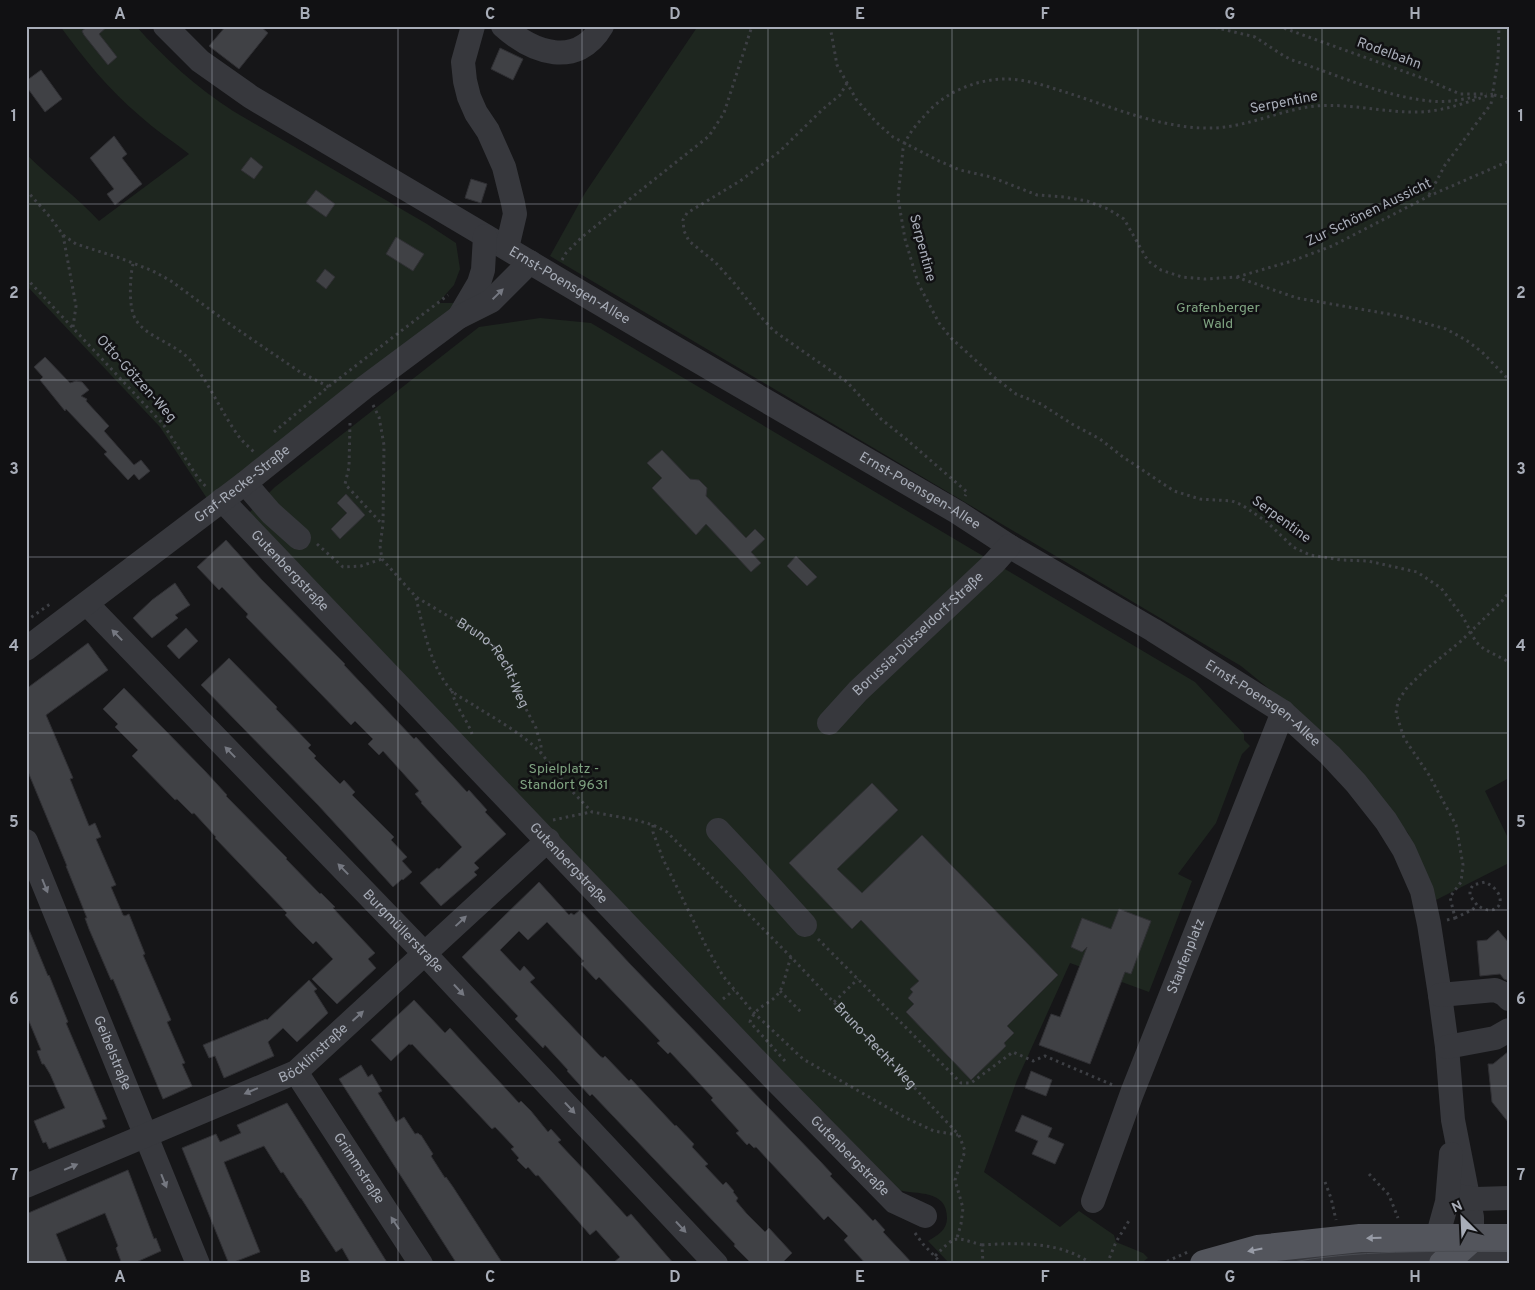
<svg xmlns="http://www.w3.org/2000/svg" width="1535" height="1290" viewBox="0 0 1535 1290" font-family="Overpass,sans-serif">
<rect width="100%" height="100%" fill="#161618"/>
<path fill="#1e261f" d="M60,26h76c29,33 60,61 97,85l194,113 29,19 4,26 -6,16 -16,18h28l-258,197 -48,-73 -134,-142v-131c24,24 51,43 73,67l90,-67c-16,-13 -34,-24 -49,-38 -31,-26 -56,-57 -80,-90z
M698,26h811v752l-24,13 24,49v23l-75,38 -26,-68 -82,-98 -85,-69 -691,-410 35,-63z
M540,318l51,5 604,359 49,52v6l6,6 -8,8 -26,69 -38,51 14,7 -43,111 -79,-29 -53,117 -33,92 76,55 19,-16 35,24 2,7 27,11 5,5 -8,6h-190l-22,-23c10,-6 19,-11 19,-23 0,-29 -30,-23 -49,-28 -4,-2 -9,-5 -14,-7l-635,-670 26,-26 204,-160z"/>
<path fill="#404145" stroke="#303034" d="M88,26h20l-9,8 18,23 -9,8 -24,-30 -2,-4z
M226,26h34l8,7 -29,36 -30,-23z
M500,48l23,11 -10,21 -22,-11z
M41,70l21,29 -17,13 -19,-26v-5z
M114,136l13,18 -5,4 20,26 -27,21 -8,-11 7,-5 -24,-31z
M251,157l12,10 -9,12 -13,-9z
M471,179l16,5 -6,19 -16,-5z
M316,190l19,14 -9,13 -20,-14z
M396,237l28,17 -11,17 -27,-17z
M325,269l10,8 -9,12 -10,-8z
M45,357l25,26 6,-2 6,1 7,8 -8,6 6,3 -1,2 23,25 -5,5 30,34 7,-5 9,11 -11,9 -5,-6 -6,6 -24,-26 3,-2 -41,-43 -1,2 -25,-31 3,-3 -9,-10z
M662,450l28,29 9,1 8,8 -1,8 40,42 9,-9 10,10 -14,13 10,11 -10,9 -45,-48 -10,11 -44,-47 10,-10 -15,-15z
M346,494l19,21 -25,24 -9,-10 16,-16 -10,-10z
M226,540l36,40 83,84 -1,1 70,74 2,-2 51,55 2,-2 18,20 -2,2 21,22 -32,29 5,5 -5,4 3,3 -36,31 -21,-23 17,-15 2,1 23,-22 -41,-44 1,-1 -7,-8 4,-3 -36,-40 -4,4 -11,-11 5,-5 -18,-18 -4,4 -105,-108 2,-3 -26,-27 -3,3 -22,-23z
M796,556l21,21 -10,9 -20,-20z
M175,583l15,22 -15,10 3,3 -26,20 -19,-20 19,-18z
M186,628l12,13 -19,18 -12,-13z
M88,643l20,27 -62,45 27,63 -3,1 19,47 6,-3 6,14 -5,2 20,46 -5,2 12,28 2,1 4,-2 16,40 -2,1 28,65 -4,2 18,41 -3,1 10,22 -29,13 -50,-120 -2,1 -22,-51 -4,-11h2l-21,-52h1l-41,-99v-78z
M229,658l48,49 -1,2 35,36 -3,3 8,8 -2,2 26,26 4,-4 11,12 -3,3 42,42 -3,3 16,17 -5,4 10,11 -9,8 -1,-1 -9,8 -75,-82 -117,-120z
M124,688l81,83 22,24 -1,1 61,62 -1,1 34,35 1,-1 14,14 -2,1 42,45 -7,6 8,9 -39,36 -25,-25 21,-20 -17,-18 -3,3 -17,-17 -11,-12 2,-2 -72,-75 1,-1 -22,-24 -2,1 -15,-15 -2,1 -43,-44 6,-6 -23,-23 3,-3 -15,-15z
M872,783l26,27 -61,59 25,24 60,-58 136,140 -51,51 7,7 -10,10 2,3 -35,34 -65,-68 8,-8 -6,-6 5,-6 -3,-3 9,-8 -58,-61 -9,9 -63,-66z
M539,882l30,33 2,-2 3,2 6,-5 51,55 189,196 12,13 -2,2 26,27 17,18 2,-2 10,11 -2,2 30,32h-47l-22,-24 4,-4 -20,-20 -4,4 -68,-73 -2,1 -5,-5 -2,2 -11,-12 3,-2 -28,-31 2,-2 -43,-46 -2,2 -11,-11 3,-2 -61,-64 -3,3 -15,-16 3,-3 -37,-39 -19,18 -9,-9 -19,19 20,21 4,-5 11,12 -5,4 70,74 3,2 2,-2 24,25 2,-2 44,47 1,-1 18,19 -2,3 16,17 -3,2 18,19 3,-3 8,9 -1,1 5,6 -2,3 11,13 18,18 4,-4 23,25 -11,11h-29l-18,-18 1,-2 -143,-150 -2,2 -23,-25 1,-1 -23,-25 -2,3 -28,-29 3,-3 -56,-59z
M1119,909l32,12 -20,53 -6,-2 -35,92 -51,-19 12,-31 9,3 27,-70 -5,5 -11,-5 11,-29 29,11z
M27,925l21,51 1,-1 19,47 -2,1 41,96 -5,1 3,7 -56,22 -3,-7 -3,1 -9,-22 31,-13 -15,-34 -6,-10h-2l-5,-13 4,-1 -15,-36z
M1498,930l11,13v38l-5,-2 -4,-5 -20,2 -3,-35 10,-1z
M309,980l8,9 -3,2 14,22 -31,29 -14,-14 -15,14 6,14 -50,22 -9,-22 -6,2 -6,-13 63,-26 1,1z
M414,1000l31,33 5,-5 69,75 2,-2 10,10 17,21 3,-3 10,11 -3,2 31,33 38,42 4,-3 43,50h-62l8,-7 -24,-27 -6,5 -52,-60 -2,1 -8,-9 -2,2 -9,-9 2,-2 -8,-9 3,-2 -19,-20 -3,2 -80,-85 -1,1 -2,-1 -18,17 -20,-21z
M1509,1051v72l-17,-21 -4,-38h5z
M361,1065l7,12 4,-3 10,17 -4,2 18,29 8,-5 11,17 3,-1 2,2h1l12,19 -2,2 14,22 1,-1 7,10 50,77h-46l-118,-185z
M1031,1071l21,9 -6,16 -21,-8z
M287,1103l46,73 55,88h-37l-9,-16 -6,4 -35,-54h-1l-17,-26 -2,1 -17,-27 -40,16 36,90 -31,12 -47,-116 34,-14 4,8 21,-9 -4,-8z
M1022,1115l30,13 -4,9 16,7 -9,20 -23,-10 6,-13 -23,-10z
M128,1170l26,69 2,-1 5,13 -29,13h-10l-6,-16 2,-2 -13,-33 -49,21 12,30h-42v-50z"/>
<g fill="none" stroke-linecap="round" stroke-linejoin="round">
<g stroke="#3d3f44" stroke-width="3" stroke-dasharray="2.5 4" stroke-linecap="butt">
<path d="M830,26l7,39 19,34 20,23 17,15 46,24 21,9 31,7 46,18 27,2 23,4 21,8 16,10 24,42 13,9 21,7 23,2 31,-2 61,21 103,18 46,13 20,11 16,12 27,28"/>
<path d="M1209,26l46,11 29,19 8,4c46,15 90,36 138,41 17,2 34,-2 50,-5"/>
<path d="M1278,26l147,53 35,15h27"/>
<path d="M847,83l-7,12 -17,14 -44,43 -39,29 -53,32 -4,7 1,11 5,10 26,21 20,22 25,32 14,15 73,51 34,37 25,20 61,53 -2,4"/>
<path d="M1493,94c-23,7 -48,17 -73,18 -35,1 -70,-9 -105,-6 -34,4 -66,20 -100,22 -50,2 -100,-20 -147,-35 -19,-6 -41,-14 -62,-14 -28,0 -59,12 -78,33 -10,11 -21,22 -25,37l-5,49 7,41 13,44 21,40 12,15 43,39 22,17 25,10 31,20 28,15 23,18 51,34 26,8 32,2 10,4 25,17 26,25 17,8 31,5 27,1 49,11 24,16 22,29 13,25 8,7 25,13"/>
<path d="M1494,95l15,3"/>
<path d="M26,190l24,27 13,18 13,9 44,14 33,13 18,10 60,44 69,47 29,15"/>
<path d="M1429,195l16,-30 46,-61 7,-45 1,-33"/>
<path d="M63,235l13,71 -3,21"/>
<path d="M562,260l4,-7 16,-16 127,-101 15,-23 28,-87"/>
<path d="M133,264c-3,12 -5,45 3,56 10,17 41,24 55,41 19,23 31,53 49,77 4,5 9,9 14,14"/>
<path d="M1237,277l55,-16 40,-15 97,-50 80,-35"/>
<path d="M26,278l137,146 35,54 10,11"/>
<path id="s1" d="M373,405l6,12 5,28 -1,79 -3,22 2,13 34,38 64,38 14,12 16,24 6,19 20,38 5,18v7l28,35 23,24 44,8 17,5 14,7 124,125 168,178 6,16 -10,29 8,28 -2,16 -4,14"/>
<path d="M350,423l-1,44 -4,17 37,40"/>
<path d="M274,432l54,-45 120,-92"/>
<path d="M317,544l26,23 18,-1 21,-7"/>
<path d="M416,598c7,29 15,71 36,93 6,6 16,10 23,15 22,14 48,28 66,47"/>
<path d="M26,621l24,-17"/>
<path d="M452,691c3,16 15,28 20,43"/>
<path d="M553,820l38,-8"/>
<path d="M653,825v7l10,27 43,87 17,30 30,36 50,47 101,58 30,14 24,4"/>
<path d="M1455,918l17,-8 5,-5 -7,-9v-6l3,-5 12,-3c27,13 14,39 -8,23"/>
<path d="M1447,920l8,-2 -5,-21 11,-15 2,-17 -7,-40 -27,-50 -25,-37 -8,-25 2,-12 8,-12 17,-17 38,-31 41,-40 7,-9"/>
<path d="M818,939l143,144h10l42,-31 20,9 12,-5 70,30"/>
<path d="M780,991l22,22"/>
<path d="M723,999l11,-9"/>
<path d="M834,1002l24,-23"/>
<path d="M785,1061l-35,-39c7,-19 21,-16 30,-31 5,-10 7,-23 11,-34"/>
<path d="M1369,1174l20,21 9,23"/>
<path d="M1325,1182l6,16 5,22"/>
<path d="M915,1233l8,11 19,20"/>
<path d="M982,1245c29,-2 63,-3 90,8 7,3 14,7 21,11"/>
<path d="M935,1256c22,-22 18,-19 47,-11l1,19"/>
<path d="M1107,1264l9,-22 14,-23"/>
<path d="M1161,1264l27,-12"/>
</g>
<g stroke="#37383d" stroke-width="24">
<path id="s2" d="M165,26l35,35 51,36 395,234 311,181 52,34 144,84 130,82 47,43 26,28 30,38 18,29 18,41 7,33 11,71 7,52 6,73 19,97v21l-53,15 -19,2"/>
<path d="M473,26l-10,36 2,19 4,16 7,16 12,18 16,36 9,36 2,11 -8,34"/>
<path d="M503,26c30,27 74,43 99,0"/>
<path d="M459,317l20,-34 4,-13 2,-34"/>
<path d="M245,483l26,30 28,25"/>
<path id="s3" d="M222,500l551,578 122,124 30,14"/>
<path id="s4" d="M87,604l338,350 291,310"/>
<path id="s5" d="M26,649l219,-166 120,-96 94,-70 32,-16 39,-39"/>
<path id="s6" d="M829,723l29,-32 136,-128 15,-17"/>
<path d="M718,830l32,34 55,61"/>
<path id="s7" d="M26,841l172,423"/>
<path d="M1440,995l55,-5 9,4 5,5"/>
<path d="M1447,1047l48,-9 14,-8"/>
<path id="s8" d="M296,1072l125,192"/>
<path id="s9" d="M26,1186l270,-114 252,-232"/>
<path d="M1453,1195l23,4 33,-1"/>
<path id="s10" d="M1093,1201l39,-108 151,-381"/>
<path d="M1434,1249l13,-47 4,-48"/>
<path d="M1290,1264l69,-7 150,-4"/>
</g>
<path stroke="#53555c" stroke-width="28" d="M1204,1264l54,-15 102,-11h149
M1443,1264l29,-26"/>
<path stroke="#4a4c52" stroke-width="1" d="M1283,1264c71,-15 153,-12 226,-13"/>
</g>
<defs><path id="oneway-solid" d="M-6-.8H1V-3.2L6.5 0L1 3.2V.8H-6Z" transform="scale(1.25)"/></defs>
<g fill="#757881">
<use href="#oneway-solid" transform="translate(498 294) rotate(-44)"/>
<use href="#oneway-solid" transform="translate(117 635) rotate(-134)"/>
<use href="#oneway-solid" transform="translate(230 752) rotate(-134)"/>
<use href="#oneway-solid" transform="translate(343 869) rotate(-134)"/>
<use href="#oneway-solid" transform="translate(45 886) rotate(68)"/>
<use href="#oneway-solid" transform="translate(461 921) rotate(-43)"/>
<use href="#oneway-solid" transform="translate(459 990) rotate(47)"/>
<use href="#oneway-solid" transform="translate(358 1016) rotate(-42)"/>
<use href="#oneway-solid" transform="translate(251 1091) rotate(157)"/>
<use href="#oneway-solid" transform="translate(570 1108) rotate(47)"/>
<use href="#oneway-solid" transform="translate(71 1167) rotate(-23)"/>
<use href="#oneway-solid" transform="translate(164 1181) rotate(68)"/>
<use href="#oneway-solid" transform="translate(395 1223) rotate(-123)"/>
<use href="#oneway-solid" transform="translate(681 1227) rotate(47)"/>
</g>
<g fill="#979ba6">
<use href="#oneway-solid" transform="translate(1374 1238) rotate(179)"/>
<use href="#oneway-solid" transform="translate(1255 1250) rotate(169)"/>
</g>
<path fill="none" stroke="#a8adb8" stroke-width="1" stroke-opacity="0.55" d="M212,26v1238M398,26v1238M582,26v1238M768,26v1238M952,26v1238M1138,26v1238M1322,26v1238M26,204h1483M26,380h1483M26,557h1483M26,733h1483M26,910h1483M26,1086h1483"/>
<g text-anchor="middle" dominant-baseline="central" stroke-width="5" stroke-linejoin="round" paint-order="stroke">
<g font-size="14" fill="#a8adb8" stroke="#111113">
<text transform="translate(1389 54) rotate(20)">Rodelbahn</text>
<text transform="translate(1284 103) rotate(-11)">Serpentine</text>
<text transform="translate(1369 213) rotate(-26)">Zur Schönen Aussicht</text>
<text transform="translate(922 248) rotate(75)">Serpentine</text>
<text stroke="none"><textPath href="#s2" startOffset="482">Ernst-Poensgen-Allee</textPath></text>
<text transform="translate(136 379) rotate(48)">Otto-Götzen-Weg</text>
<text stroke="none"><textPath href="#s5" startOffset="272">Graf-Recke-Straße</textPath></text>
<text stroke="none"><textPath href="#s2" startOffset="888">Ernst-Poensgen-Allee</textPath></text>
<text transform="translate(1281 520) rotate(36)">Serpentine</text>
<text stroke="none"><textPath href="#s3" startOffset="98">Gutenbergstraße</textPath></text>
<text stroke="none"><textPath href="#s6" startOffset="126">Borussia-Düsseldorf-Straße</textPath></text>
<text stroke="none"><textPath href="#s1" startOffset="312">Bruno-Recht-Weg</textPath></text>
<text stroke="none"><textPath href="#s2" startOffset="1292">Ernst-Poensgen-Allee</textPath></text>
<text stroke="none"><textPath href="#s3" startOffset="502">Gutenbergstraße</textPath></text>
<text stroke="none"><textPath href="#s4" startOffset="455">Burgmüllerstraße</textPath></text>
<text stroke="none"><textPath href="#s10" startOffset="262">Staufenplatz</textPath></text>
<text stroke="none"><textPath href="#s1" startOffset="872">Bruno-Recht-Weg</textPath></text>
<text stroke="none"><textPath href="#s7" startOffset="229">Geibelstraße</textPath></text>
<text stroke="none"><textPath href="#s9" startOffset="318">Böcklinstraße</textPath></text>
<text stroke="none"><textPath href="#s3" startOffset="908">Gutenbergstraße</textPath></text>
<text stroke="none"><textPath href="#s8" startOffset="115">Grimmstraße</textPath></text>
</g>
<g font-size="14" fill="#7fa381" stroke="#111113">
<text x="1218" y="308">Grafenberger<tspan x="1218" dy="16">Wald</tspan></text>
<text x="564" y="769">Spielplatz -<tspan x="564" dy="16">Standort 9631</tspan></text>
</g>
</g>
<rect width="1535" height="1290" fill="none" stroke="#111113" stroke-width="55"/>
<g transform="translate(1462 1218) rotate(336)" stroke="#111113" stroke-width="4" paint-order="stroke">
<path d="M0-4L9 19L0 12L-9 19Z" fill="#a8adb8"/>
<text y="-8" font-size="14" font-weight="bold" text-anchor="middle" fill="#a8adb8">N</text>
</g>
<rect x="28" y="28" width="1480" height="1234" fill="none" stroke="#a8adb8" stroke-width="2"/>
<g font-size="16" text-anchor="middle" font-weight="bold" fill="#a8adb8">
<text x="120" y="19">A</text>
<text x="305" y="19">B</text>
<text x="490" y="19">C</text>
<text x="675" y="19">D</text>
<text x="860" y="19">E</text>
<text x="1045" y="19">F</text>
<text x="1230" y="19">G</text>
<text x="1415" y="19">H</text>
<text x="14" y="121">1</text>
<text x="1521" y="121">1</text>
<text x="14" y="298">2</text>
<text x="1521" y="298">2</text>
<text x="14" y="474">3</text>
<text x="1521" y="474">3</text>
<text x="14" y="651">4</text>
<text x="1521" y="651">4</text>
<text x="14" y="827">5</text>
<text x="1521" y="827">5</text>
<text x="14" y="1004">6</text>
<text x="1521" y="1004">6</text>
<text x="14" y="1180">7</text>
<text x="1521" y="1180">7</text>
<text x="120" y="1282">A</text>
<text x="305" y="1282">B</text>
<text x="490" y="1282">C</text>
<text x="675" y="1282">D</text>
<text x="860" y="1282">E</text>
<text x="1045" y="1282">F</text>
<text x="1230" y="1282">G</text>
<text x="1415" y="1282">H</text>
</g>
</svg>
